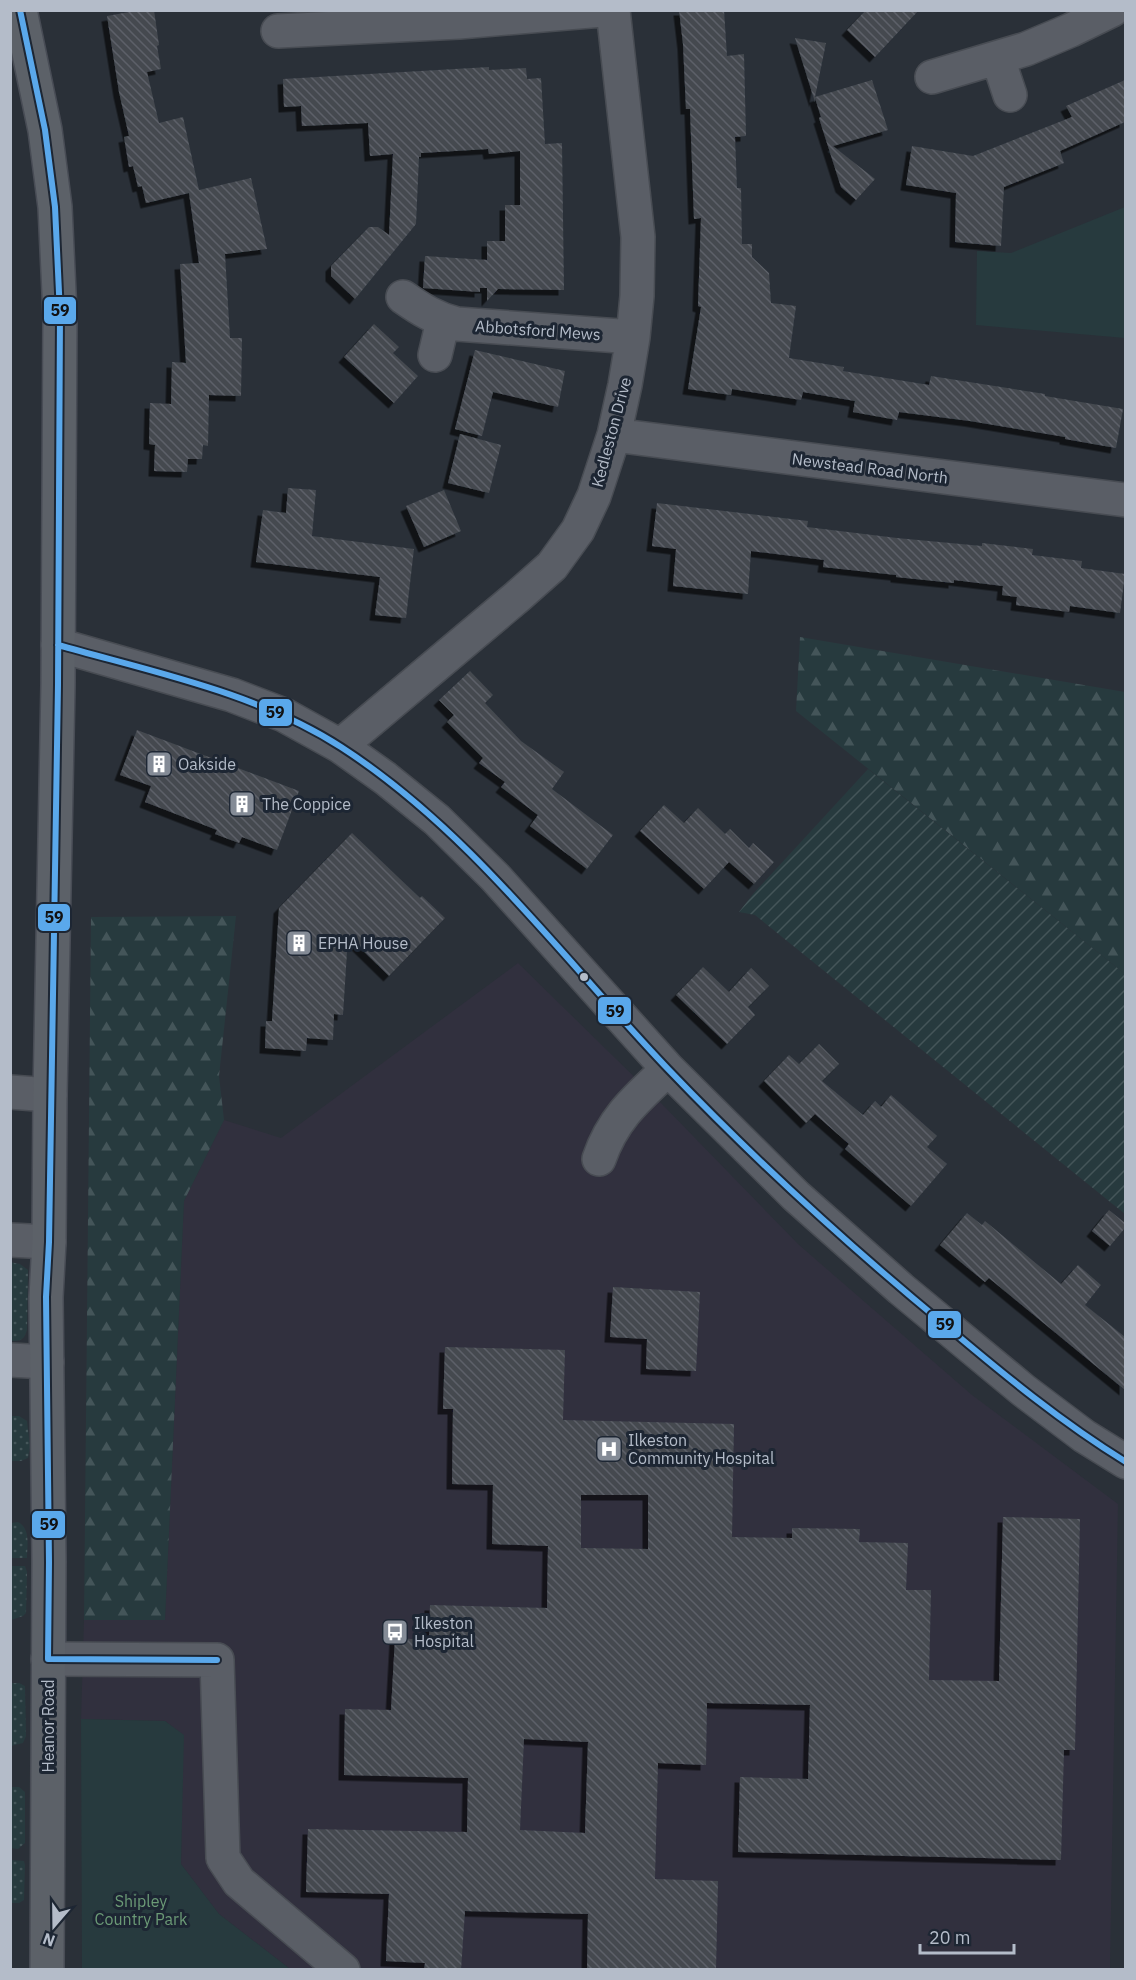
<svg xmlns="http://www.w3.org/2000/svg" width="1136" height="1980" viewBox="0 0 1136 1980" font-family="'IBM Plex Sans',sans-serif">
<defs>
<pattern id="grass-dots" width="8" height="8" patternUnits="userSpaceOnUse" patternTransform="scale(1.5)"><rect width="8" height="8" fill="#273a3e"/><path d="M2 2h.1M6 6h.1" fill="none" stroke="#445559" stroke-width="1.8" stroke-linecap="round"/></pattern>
<pattern id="forest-firs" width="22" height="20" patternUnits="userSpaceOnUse" patternTransform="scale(1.5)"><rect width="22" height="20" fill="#273a3e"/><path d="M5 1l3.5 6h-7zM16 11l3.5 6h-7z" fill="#445559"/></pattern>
<pattern id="garden-furrows" width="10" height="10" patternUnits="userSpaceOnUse" patternTransform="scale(1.5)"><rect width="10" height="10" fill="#273a3e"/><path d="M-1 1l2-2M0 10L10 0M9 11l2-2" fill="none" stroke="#445559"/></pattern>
<pattern id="building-back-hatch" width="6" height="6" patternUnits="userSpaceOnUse" patternTransform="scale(1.5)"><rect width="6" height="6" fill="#444950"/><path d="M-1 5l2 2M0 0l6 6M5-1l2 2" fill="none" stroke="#5d6168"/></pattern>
<filter id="shadow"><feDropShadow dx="-5.5" dy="5.5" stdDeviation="0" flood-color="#0009"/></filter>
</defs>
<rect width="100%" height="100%" fill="#2a3038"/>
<path fill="#31303e" d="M518,963l142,139 138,142 174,151 146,109 -8,465h-820l-71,-55 -38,-50 2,-129 -18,-14 -84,-2 3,-99h81l19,-419 40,-81 57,18z"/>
<path fill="url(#grass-dots)" d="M10,1262l10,2 8,6 -1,60c-3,10 -6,11 -16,11z
M10,1416h9l8,5 3,26 -2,11 -7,3h-10z
M18,1522c13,7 9,23 9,36h-16v-35z
M25,1566l2,6 -1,41 -3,3 -12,4v-54z
M10,1683h9l6,3 1,50 -3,7 -12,3z
M10,1787h9l6,5v51l-7,6 -7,-1z
M10,1860l14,1 1,4 -1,35 -5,3h-8z"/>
<path fill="url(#forest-firs)" d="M800,637l325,55v282l-329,-263z
M236,916l-17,160 5,44 -40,81 -19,419h-81l7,-703z"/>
<path fill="#273a3e" d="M1125,207v131l-149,-13 1,-74 34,2z
M81,1719l84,2 19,14 -3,129 38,50 71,55h-208z"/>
<path fill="url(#garden-furrows)" d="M868,769l257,205v240l-370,-299 -16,-3 14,-18z"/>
<path fill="url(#building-back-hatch)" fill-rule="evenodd" filter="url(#shadow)" d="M140,10h14l5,35 -2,1 4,23 -14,3 12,51 24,-6 16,73 52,-12 16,71 -42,5 5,84h12l-1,58 -32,-1 -1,51 -5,-1 -1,14h-14l-1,13 -33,-1 1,-26 -6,-1 1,-41 21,1 1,-42 14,1 -6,-99 19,-1 -10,-70 -43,10 -4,-17 -4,1 -5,-21 -4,1 -5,-30 5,-1 -10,-44 -12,-76z
M679,10h45l3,46 17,-2 2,82 -11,1 2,51h4l1,56h10v13l17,16 2,30 25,3 -7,52 55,9 -1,4 86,14 2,-9 114,18v2l78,13 -7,39 -51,-9v-2l-95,-16 -71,-9 -2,8 -44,-8 2,-11 -52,-9 -2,8 -69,-11 -1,6 -43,-6 13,-82 -3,-1 3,-88 -7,1 -4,-110h-4l-3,-65z
M866,10h53l-44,47 -28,-27z
M795,38l31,5 -11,54 57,-17 16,50 -55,16 42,33 -19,21 -15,-13 -22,-69 2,-1 -6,-19v4z
M489,67v3l37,-2 1,11 14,-1 4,66 17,-1 2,147 -66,-1 -11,12v-13h-7v4l-57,-4 2,-32 62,4v-19h18v-36h15v-54l-31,3 -1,-5 -67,4v4h-2l-3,67 -61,75 -24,-23v-10l38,-39h9l11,8 4,-81 -23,2 -2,-33 -66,3 -1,-20 -17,1 -1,-28z
M1125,80v42l-65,29 4,12 -60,24 -3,59 -46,-4 1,-49 -50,-8 6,-39 61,10 99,-39 -6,-11z
M374,324l25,23 -6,6 25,23 -24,27 -50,-46z
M475,350l90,21 -7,36 -65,-15 -11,44 -27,-7z
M460,434l41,11 -12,48 -41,-10z
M288,488l28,2 -4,46 102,13 -8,69 -31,-3 5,-38 -124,-15 7,-52 23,3z
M444,490l17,41 -37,16 -18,-41z
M657,503l151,18 -1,6 90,11 85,8v-3l51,6 -1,6 50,6 -1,7 44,6 -5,39 -50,-7 -1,6 -53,-7 1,-8 -15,-2 1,-9 -49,-6v3l-58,-6v-2l-73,-8 1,-7 -73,-9 -3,43 -75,-8 3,-37 -24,-3z
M470,671l23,24 -8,8 36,38 43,31 -12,17 61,46 -26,34 -57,-43 8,-11 -37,-28 4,-5 -26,-19 4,-5 -36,-36 7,-7 -15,-15z
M137,730l162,61 -22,59 -35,-13 -3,6 -24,-9 2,-4 -72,-28 6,-16 -31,-11z
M664,805l20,18 14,-15 27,26 5,-5 19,19 4,-5 21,19 -20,22 -25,-22 -25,27 -64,-58z
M352,833l68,65 2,-2 23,22 -56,58 -41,-40 -5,79 -9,-1 -1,26 -26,-2 -1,13 -41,-3 1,-27h6l7,-113z
M703,967l26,25 22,-24 18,18 -21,21 7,8 -28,29 -51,-49z
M819,1044l20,20 -17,17 41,34 12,-14 6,6 10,-12 46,41 -10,11 20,17 -36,42 -66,-57 4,-5 -34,-30 -9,9 -42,-42 25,-26 10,9z
M1109,1210l16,13v5l-15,18 -18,-15z
M967,1213l15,12 3,-4 76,63 17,-19 23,20 -16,20 40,32v53l-136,-112 -4,4 -45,-37z
M613,1287l87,5 -4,79 -50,-2 1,-30 -37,-2z
M445,1347l120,3 -2,70 171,4 -2,113 60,1v-10l68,1 -1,13 49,1 -2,47h25l-2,90 70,1 4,-164 77,2 -5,231h-11l-3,110 -323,-8 2,-75 68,2 2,-74 -103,-2 -1,62 -48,-2 -3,116 63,2 -2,89h-129l1,-56 -123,-3 -4,59h-37l1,-7 -39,-2 3,-67 -83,-2 2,-63 159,3 1,-54 -124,-3 1,-66 46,1 4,-72 34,2 1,-35 117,3 1,-62 -56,-2 1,-59 -41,-1 1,-75h-10zM581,1495h67v54l-67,-1zM524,1739l64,3 -3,91 -65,-3z"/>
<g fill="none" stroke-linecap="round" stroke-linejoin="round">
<defs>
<path id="minor" d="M278,31l181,-9 143,-12
M998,59l12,36
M932,77l94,-28 45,-19 41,-20
M403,297c17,12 33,22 54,27l176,13
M435,355l8,-34
M614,435l512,65
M58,645l174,50 52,20 56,31 45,32 52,42 58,57 173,192 128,127 105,93 122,101 61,46 42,26
M340,746l177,-149 35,-31 26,-36 16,-34 20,-61 11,-50 8,-48 4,-41 1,-59 -25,-227
M10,1092l40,3
M599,1159c14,-41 38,-61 69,-90
M10,1240l39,2
M10,1360l37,2
M48,1659l169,1 6,198 16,24 104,88"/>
<path id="major" d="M20,10l25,120 10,77 5,107 -2,371 -8,410 -1,147 -3,55 3,265 -2,408"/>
</defs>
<use href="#minor" stroke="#484c53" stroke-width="36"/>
<use href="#major" stroke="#484c55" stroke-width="36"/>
<use href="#minor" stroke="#5a5e66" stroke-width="33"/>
<use href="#major" stroke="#5c6168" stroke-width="33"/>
<defs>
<path id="bus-1" d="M20,10l25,120 10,77 5,107 -2,371 -9,557 -3,55 3,265 -1,97 169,1
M58,645c95,27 200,48 283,102 130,84 221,211 327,322 87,91 180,176 277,256 58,49 116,97 181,137"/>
</defs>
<use href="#bus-1" stroke="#1d2633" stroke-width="10"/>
<use href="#bus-1" stroke="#5aa8eb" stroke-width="6"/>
</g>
<defs>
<symbol id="building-square" viewBox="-11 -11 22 22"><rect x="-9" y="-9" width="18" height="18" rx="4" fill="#848b96" stroke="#1d2633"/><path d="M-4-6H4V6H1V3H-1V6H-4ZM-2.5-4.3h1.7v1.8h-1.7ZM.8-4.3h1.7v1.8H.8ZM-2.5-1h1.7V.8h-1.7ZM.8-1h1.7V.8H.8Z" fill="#fff"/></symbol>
<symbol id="hospital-square" viewBox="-11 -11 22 22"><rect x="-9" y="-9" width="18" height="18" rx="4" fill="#848b96" stroke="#1d2633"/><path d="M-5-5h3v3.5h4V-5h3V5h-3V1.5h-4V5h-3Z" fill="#fff"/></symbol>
<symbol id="bus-square" viewBox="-11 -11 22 22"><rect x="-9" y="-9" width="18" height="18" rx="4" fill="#848b96" stroke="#1d2633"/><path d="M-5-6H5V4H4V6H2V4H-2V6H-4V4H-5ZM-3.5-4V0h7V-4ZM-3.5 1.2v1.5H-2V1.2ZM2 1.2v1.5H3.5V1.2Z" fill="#fff"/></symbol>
</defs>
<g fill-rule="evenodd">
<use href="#building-square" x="144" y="749" width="30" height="30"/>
<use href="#building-square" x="227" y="789" width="30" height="30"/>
<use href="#building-square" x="284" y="928" width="30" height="30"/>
<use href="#hospital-square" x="594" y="1434" width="30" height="30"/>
<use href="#bus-square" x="380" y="1617" width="30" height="30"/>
</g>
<circle fill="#b4bcc9" stroke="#1d2633" stroke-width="2" cx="584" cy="977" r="5"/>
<g text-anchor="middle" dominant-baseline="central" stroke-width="6" stroke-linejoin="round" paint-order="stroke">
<g font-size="16" fill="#b4bcc9" stroke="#1d2633">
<text transform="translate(538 330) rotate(4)">Abbotsford Mews</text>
<text transform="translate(611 432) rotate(-75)">Kedleston Drive</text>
<text transform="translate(870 468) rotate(7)">Newstead Road North</text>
<text transform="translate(48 1726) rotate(-90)">Heanor Road</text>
</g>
<g font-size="16" fill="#b4bcc9" stroke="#1d2633" text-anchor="start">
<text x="178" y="764">Oakside</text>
<text x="262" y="804">The Coppice</text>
<text x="318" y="943">EPHA House</text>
<text x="628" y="1440">Ilkeston<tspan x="628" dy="18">Community Hospital</tspan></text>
<text x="414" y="1623">Ilkeston<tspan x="414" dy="18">Hospital</tspan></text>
</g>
<g font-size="16" fill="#6b9a76" stroke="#1d2633">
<text x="141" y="1901">Shipley<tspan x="141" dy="18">Country Park</tspan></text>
</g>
</g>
<g stroke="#1d2633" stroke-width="2">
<rect x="43" y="296" width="34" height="29" rx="6" fill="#5aa8eb"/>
<rect x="258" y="698" width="35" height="29" rx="6" fill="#5aa8eb"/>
<rect x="37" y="903" width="34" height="29" rx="6" fill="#5aa8eb"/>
<rect x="597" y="996" width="35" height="29" rx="6" fill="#5aa8eb"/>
<rect x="927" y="1310" width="35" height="29" rx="6" fill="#5aa8eb"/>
<rect x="31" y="1510" width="35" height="29" rx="6" fill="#5aa8eb"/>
</g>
<g font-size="16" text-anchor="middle" font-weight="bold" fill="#111">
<text x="60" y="316">59</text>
<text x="275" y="718">59</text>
<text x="54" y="923">59</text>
<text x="615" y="1017">59</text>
<text x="945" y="1330">59</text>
<text x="49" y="1530">59</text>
</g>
<rect width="1136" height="1980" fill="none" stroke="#b4bcc9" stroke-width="24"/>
<g transform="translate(54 1926) rotate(200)" stroke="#1d2633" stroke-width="4.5" paint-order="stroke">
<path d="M0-4.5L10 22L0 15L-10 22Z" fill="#b4bcc9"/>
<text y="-9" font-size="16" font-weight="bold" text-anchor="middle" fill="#b4bcc9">N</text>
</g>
<path d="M920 1944v9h94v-9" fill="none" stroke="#b4bcc9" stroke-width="3"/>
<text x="929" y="1944" font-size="18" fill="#b4bcc9" stroke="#1d2633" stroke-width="4.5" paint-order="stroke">20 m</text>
</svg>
